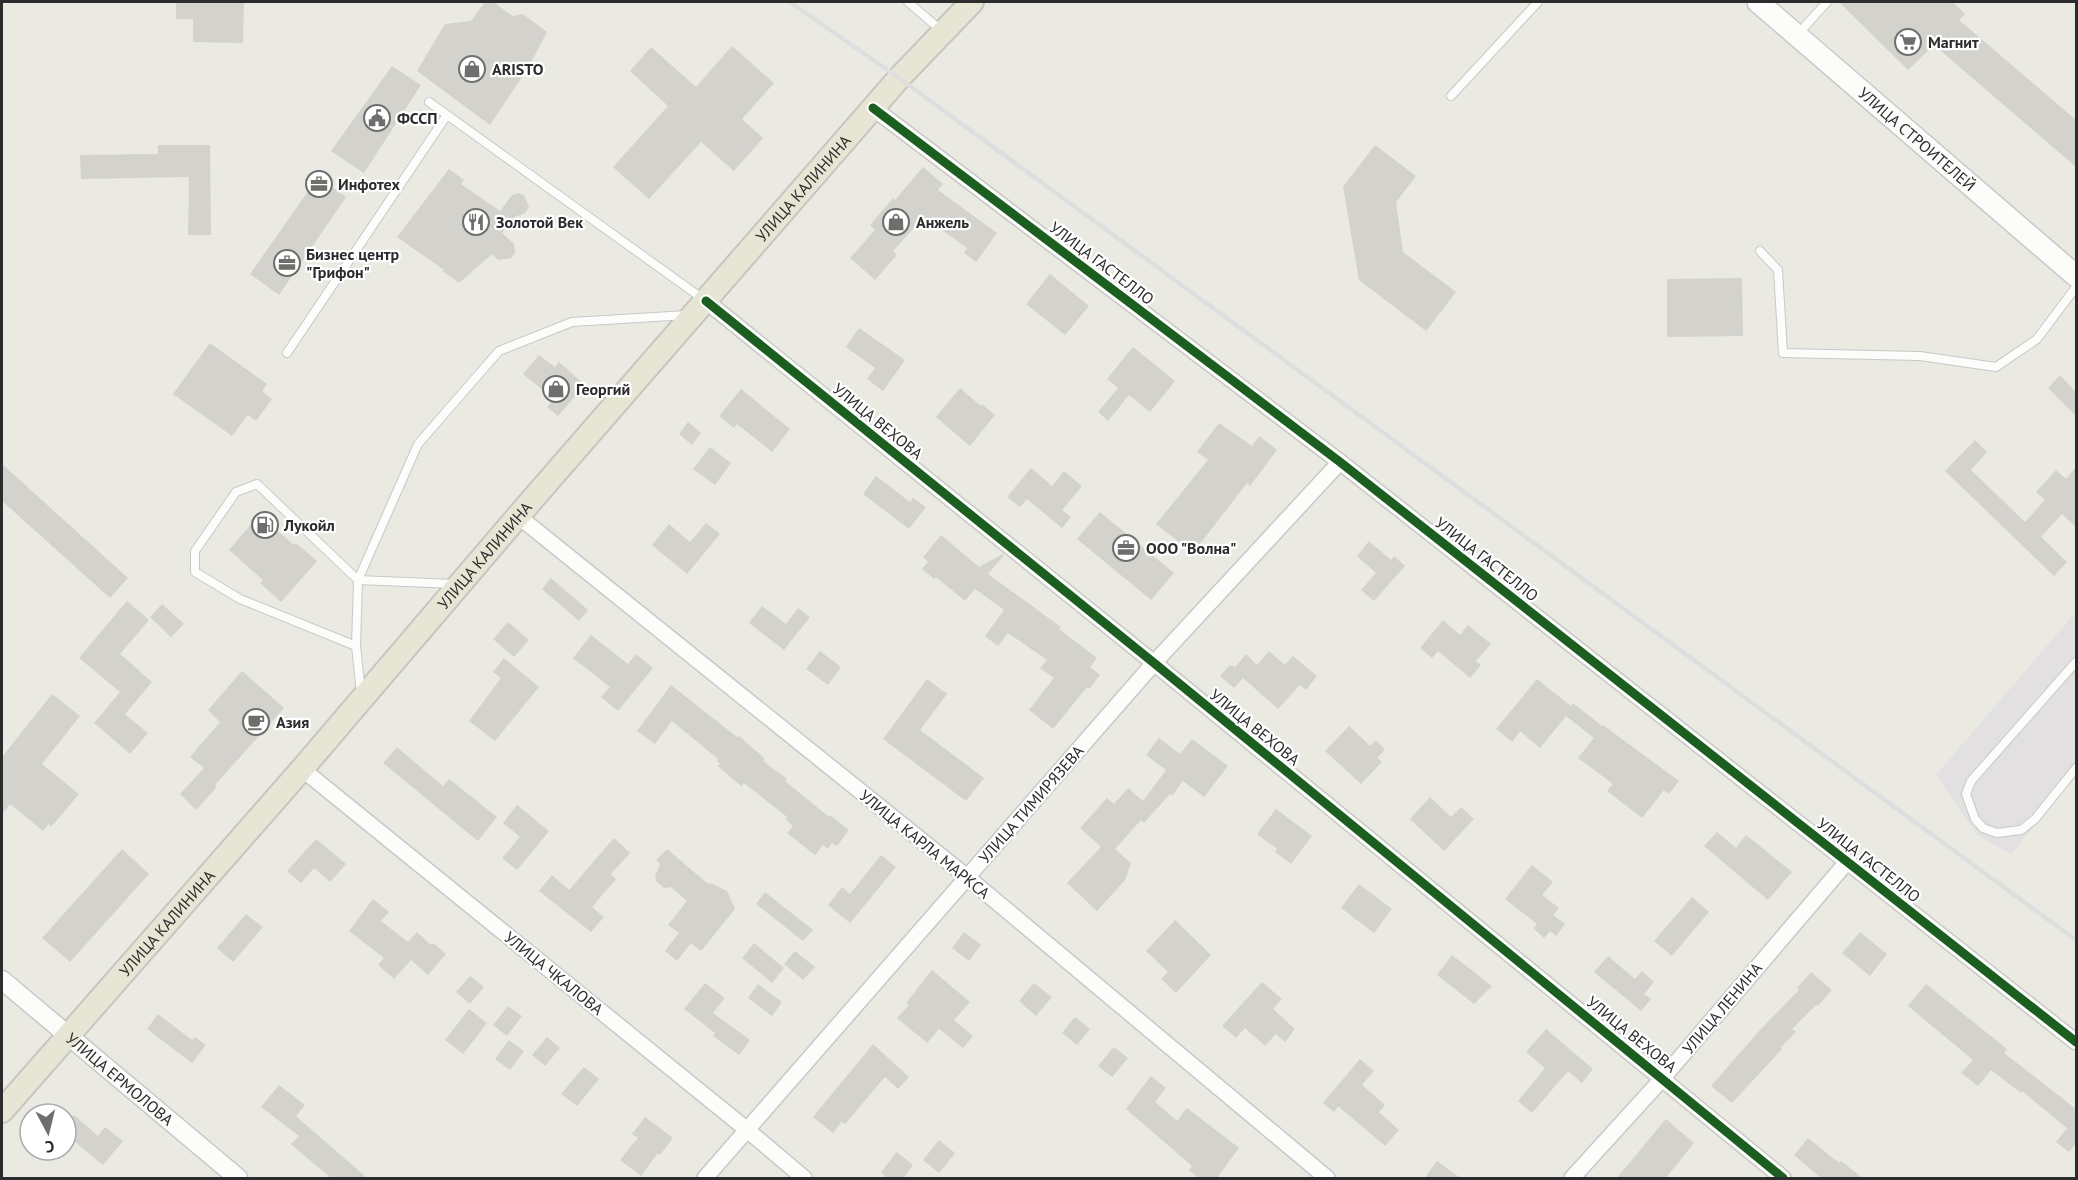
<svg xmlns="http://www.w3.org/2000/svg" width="2078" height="1180" viewBox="0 0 2078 1180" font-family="'PT Sans',sans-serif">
<rect width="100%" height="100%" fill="#eae9e2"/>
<path fill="#e2e0e1" d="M2076,612v163l-65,79 -35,-20 -40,-59z"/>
<path fill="#d3d2cd" d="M176,2h68l-1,41 -50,-1v-23h-17z
M485,2h8l20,14 10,-2 24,18 -19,36 -38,57 -73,-54 28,-47 26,-3z
M1839,2h114l12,12 -6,6 117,100v47l-142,-122 -26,25z
M732,46l42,37 -32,36 21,19 -29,33 -33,-29 -52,57 -36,-32 55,-61 -38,-35 21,-24 45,40z
M392,66l29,19 -57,88 -33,-22z
M158,145h52l1,90h-23l1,-58 -108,2 -1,-24 78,-1z
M1375,145l41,31 -20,26 7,50 53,40 -30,39 -67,-51 -16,-93z
M923,167l20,17 -5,6 59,43 -21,29 -12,-9 3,-5 -43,-31 -31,34 4,4 -22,25 -25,-22 25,-28 -5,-5 23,-27 2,2z
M449,169l15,11 -3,4 39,27 12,-16 6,-2 6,2 5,12 -4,6 -10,4 -13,16 12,11 1,9 -4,5 -13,2 -6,-6 -33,29 -16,-12 1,-1 -47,-33z
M318,177l28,20 -67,98 -29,-21z
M1050,274l39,32 -24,29 -39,-31z
M1742,278l1,58 -76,1v-58z
M859,328l46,32 -22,31 -16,-12 8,-11 -29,-21z
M210,343l57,41 -5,7 10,8 -16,22 -8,-6 -16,21 -59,-42z
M1133,347l42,34 -25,31 -21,-17 -21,26 -10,-9 20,-24 -11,-9z
M539,355l16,12 4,-5 26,23 -27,31 -11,-9 7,-8 -31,-25z
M2060,375l16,17v24l-28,-28z
M960,388l21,18 1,-2 13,11 -25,31 -34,-29z
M741,389l49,40 -18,23 -35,-28 -3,4 -15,-12z
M688,422l13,11 -9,12 -13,-11z
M1219,423l33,23 7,-10 18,14 -27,36 -3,-3 -54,70 -37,-29 52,-64 -11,-8z
M1975,440l12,12 -16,18 54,52 20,-22 -9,-8 20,-22 10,9 10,-12v60l-14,-13 -21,23 26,25 -13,14 -109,-105z
M710,447l21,16 -16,22 -22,-16z
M2,464l126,114 -18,20 -108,-97z
M1031,468l21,18 12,-15 18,15 -20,24 9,7 -9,11 -35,-29 -7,8 -13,-10z
M876,476l34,26 3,-4 13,9 -17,22 -46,-35z
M1100,512l74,61 -23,27 -74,-61z
M259,515l35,30 2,-2 21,18 -36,41 -21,-19 3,-3 -34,-30z
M706,523l14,11 -33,40 -35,-29 17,-21 21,18z
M941,535l38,32 24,-13 1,1 -16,19 73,53 -2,2 38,29 -7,9 10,8 -11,14 -2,-2 -34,42 -24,-19 25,-32 -14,-10 7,-8 -39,-27 -10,13 -13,-10 19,-26 -29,-21 -10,12 -29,-24 -2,2 -12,-10 6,-7 -5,-5z
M1369,541l22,19 3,-4 11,10 -31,35 -13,-11 15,-17 -19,-17z
M551,578l37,32 -9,11 -37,-32z
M127,601l22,19 -29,34 32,28 -27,32 23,19 -18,21 -36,-31 26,-31 -41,-34z
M162,604l22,20 -13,13 -21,-20z
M762,606l24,18 12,-16 12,9 -26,33 -35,-27z
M1443,620l17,15 8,-10 23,19 -15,17 5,4 -11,13 -32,-27 -6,7 -12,-10z
M508,622l21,18 -15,17 -21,-18z
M591,635l37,29 8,-10 17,14 -35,43 -17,-14 9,-10 -37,-29z
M820,651l21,16 -13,18 -22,-16z
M1269,651l16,14 8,-9 24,20 -11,14 -6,-5 -22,24 -35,-31 -9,10 -14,-12 10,-11 5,2 11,-13 11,11z
M504,658l35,29 -44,54 -26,-20 32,-43 -8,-6z
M242,671l42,37 -69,77 2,2 -21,23 -16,-16 24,-26 -14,-11 30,-35 -12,-12z
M927,679l20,15 -27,36 64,48 -18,23 -83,-62z
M1537,679l34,27 2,-3 29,23 1,-1 76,56 -10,13 -5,-4 -22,28 -35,-27 6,-7 -35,-26 16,-20 -28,-22 -26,32 -20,-17 -8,11 -16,-13z
M671,685l66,52 2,-1 26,23 -2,2 24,18 -2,2 44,36 1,-2 19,15 -12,16 -5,-3 -4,6 -5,-4 -8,10 -28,-22 6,-7 -8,-7 2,-2 -43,-34 -3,3 -23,-20 2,-2 -3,-3 1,-2 -46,-38 -17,23 -18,-13z
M52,694l28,22 -38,48 37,30 -28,33 -2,-3 -6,7 -33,-27 -8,10v-57z
M1349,726l21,20 6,-6 9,10 -8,8 5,4 -21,22 -36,-33z
M1159,738l21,16 12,-15 36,27 -24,31 -21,-16 -11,15 -2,-2 -26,29 -3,-3 -26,29 16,14 -6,17 -28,31 -30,-28 34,-36 -21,-19 27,-30 7,6 14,-16 15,13 23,-31 -20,-15z
M397,747l46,39 6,-7 48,38 -19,24 -95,-78z
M1430,797l21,20 10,-10 13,12 -30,32 -34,-32z
M517,805l32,26 -32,39 -15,-12 18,-21 -17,-14z
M1276,809l36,27 -21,28 -16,-12 2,-3 -20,-15z
M1717,832l19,16 10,-13 46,37 -24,28 -64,-54z
M614,838l16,15 -19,21 5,5 -24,28 12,10 -13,15 -52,-41 13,-16 17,15z
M316,839l30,25 -16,18 -16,-14 -13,15 -14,-12z
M122,849l27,25 -79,88 -28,-24z
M667,849l40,34 6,1 14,7 8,18 -34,42 -10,-8 -14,18 -12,-10 14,-18 -11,-8 19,-24 -16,-14 -7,1 -7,-6 -2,-5 5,-13 -4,-4z
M881,855l15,12 -46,56 -22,-18 14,-18 8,7z
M1532,865l21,17 -11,13 17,13 -6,7 12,9 -9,12 -6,-5 -6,7 -10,-9 3,-5 -32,-25z
M1359,884l33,25 -18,24 -33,-25z
M765,892l48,38 -10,11 -47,-37z
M1692,897l17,15 -37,44 -18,-15z
M373,899l16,13 -8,9 27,21 9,-10 14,13 2,-2 13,11 -18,21 -17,-15 -17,19 -16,-14 6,-7 -35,-27z
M246,914l17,13 -30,35 -16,-14z
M1175,920l36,35 -35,38 -15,-14 7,-7 -22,-21z
M964,932l17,13 -12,16 -17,-13z
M1860,932l27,22 -17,22 -28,-23z
M754,943l30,25 -12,15 -30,-25z
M795,951l20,16 -12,13 -19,-16z
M1452,955l40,31 -18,18 -37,-29z
M1608,956l27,23 7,-8 12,11 -10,12 7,5 -10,12 -47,-39z
M932,970l38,32 -16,18 19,16 -10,12 -24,-19 -12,14 -30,-25 12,-13 -3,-2z
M1811,972l21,18 -14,16 -2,-1 -24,24 4,3 -15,15 1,2 -50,54 -21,-17 49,-56 39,-40 -2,-2z
M470,976l14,11 -14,17 -14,-12z
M1262,982l20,17 -9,10 22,20 -10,13 -9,-8 -11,12 -20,-18 -9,10 -14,-12z
M705,983l20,15 -12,15 37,27 -11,15 -26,-19 2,-3 -31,-24z
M1034,983l18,14 -16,19 -17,-15z
M758,984l24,18 -10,14 -24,-18z
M1926,984l81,65 -3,4 72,56v34l-7,9 -13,-10 11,-14 -45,-37 -1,2 -30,-23 -13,16 -17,-13 12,-13 -65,-54z
M508,1006l14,10 -15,20 -14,-11z
M469,1009l18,14 -24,31 -18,-14z
M158,1014l34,26 3,-3 11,8 -14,18 -45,-34z
M1075,1017l15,12 -13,16 -15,-12z
M1546,1029l47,40 -11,14 -14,-12 -36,42 -14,-12 27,-33 -19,-16z
M547,1037l13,11 -15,18 -13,-11z
M509,1040l15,11 -14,19 -15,-11z
M873,1044l36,33 -11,12 -13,-12 -40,47 -4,-2 -8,11 -20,-16z
M1114,1047l14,11 -16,19 -14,-11z
M1360,1059l14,12 -12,14 23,20 -6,7 20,18 -14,16 -47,-40 -4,6 -11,-9z
M584,1067l15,12 -22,27 -16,-12z
M1151,1076l15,12 -11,14 22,19 10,-13 52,40 -23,31h-16l-11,-9 3,-4 -66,-57z
M279,1085l26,20 -9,11 72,63h-36l-41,-35 8,-8 -38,-29z
M74,1115l24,21 7,-9 18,14 -20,24 -28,-23 -9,10v-28z
M645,1117l28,21 -13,17 -2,-2 -17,23 -21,-16 18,-22 -6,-4z
M1666,1119l28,24 -29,36h-49z
M1808,1138l31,25 2,-2 23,18h-42l-28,-24z
M939,1140l16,13 -16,20 -16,-13z
M897,1152l16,13 -10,14h-15l-7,-7z
M1437,1161l25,18h-38z"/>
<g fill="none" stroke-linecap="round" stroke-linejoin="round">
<defs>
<path id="service" d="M908,2l34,29
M1798,34l29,-32
M1451,96l87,-94
M429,102l274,197
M1760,251l18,19 5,83 137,3 76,11 41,-28 39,-52
M287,353l160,-238
M356,646l-116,-47 -45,-27v-21l41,-59 21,-8 101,96 97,4
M2076,662l-105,119 -5,13 9,25 8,9 14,5 24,-3 14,-11 41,-51
M361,693l-5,-47 2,-66 60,-136 81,-93 73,-29 115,-7"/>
<path id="minor" d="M873,108l467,354 736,580
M706,301l448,362 629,515
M518,516l449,361 360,301
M302,769l444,360 58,49
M705,1178l449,-515 186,-201
M1572,1178l90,-99 185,-217"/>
<g id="tertiary">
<path id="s1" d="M2,980l236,198"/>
</g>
<g id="secondary">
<path id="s2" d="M1758,2l318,274"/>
</g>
<g id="primary">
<path id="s3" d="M2,1111l300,-342 216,-253 381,-438 73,-76"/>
</g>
</defs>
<use href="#service" stroke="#c8c8c7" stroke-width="10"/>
<use href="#minor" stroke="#c8c8c7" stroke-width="18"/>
<use href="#tertiary" stroke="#c8c8c7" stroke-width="21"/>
<use href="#secondary" stroke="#c8c8c7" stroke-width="24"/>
<use href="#primary" stroke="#c6c5c2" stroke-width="26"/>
<use href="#service" stroke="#fcfcfb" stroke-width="8"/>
<use href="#minor" stroke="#fcfcfb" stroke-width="15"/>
<use href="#tertiary" stroke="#fcfcfb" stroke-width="18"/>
<use href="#secondary" stroke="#fcfcfb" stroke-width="21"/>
<use href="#primary" stroke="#e7e6d4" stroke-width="22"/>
<path stroke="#dededf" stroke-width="4.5" d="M790,2l109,76 1177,862"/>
<defs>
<path id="cycleway" d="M873,108l467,354 736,580
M706,301l448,362 629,515"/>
</defs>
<use href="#cycleway" stroke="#fff" stroke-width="13"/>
<use href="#cycleway" stroke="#1b5e20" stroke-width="9"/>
</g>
<defs>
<symbol id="supermarket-ring" viewBox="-11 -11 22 22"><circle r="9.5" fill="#fff" stroke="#6e6e6c" stroke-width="1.5"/><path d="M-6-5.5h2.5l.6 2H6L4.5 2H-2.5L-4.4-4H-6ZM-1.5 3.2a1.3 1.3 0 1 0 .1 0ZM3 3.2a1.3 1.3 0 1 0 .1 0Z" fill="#6e6e6c"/></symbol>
<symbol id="shop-ring" viewBox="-11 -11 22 22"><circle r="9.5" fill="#fff" stroke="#6e6e6c" stroke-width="1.5"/><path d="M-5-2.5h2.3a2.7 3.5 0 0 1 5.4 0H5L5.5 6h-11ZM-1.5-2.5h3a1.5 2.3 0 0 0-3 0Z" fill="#6e6e6c"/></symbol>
<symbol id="civic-ring" viewBox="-11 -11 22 22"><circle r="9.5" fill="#fff" stroke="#6e6e6c" stroke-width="1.5"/><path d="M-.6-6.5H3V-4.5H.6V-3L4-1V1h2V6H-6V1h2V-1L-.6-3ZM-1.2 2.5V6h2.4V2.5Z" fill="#6e6e6c"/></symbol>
<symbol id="office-ring" viewBox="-11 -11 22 22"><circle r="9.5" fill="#fff" stroke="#6e6e6c" stroke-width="1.5"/><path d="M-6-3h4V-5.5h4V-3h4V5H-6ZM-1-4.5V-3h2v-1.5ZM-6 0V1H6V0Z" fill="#6e6e6c"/></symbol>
<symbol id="restaurant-ring" viewBox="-11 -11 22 22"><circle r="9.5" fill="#fff" stroke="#6e6e6c" stroke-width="1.5"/><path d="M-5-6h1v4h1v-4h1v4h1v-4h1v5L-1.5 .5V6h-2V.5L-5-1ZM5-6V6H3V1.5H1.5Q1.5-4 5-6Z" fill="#6e6e6c"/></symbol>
<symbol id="fuel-ring" viewBox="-11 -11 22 22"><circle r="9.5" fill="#fff" stroke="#6e6e6c" stroke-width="1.5"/><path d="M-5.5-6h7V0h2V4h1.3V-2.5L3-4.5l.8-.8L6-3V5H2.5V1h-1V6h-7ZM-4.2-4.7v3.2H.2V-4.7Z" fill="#6e6e6c"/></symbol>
<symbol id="cafe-ring" viewBox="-11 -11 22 22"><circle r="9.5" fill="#fff" stroke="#6e6e6c" stroke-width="1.5"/><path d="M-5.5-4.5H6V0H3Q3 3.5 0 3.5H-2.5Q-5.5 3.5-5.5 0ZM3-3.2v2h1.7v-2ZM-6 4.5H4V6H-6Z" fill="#6e6e6c"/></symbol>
</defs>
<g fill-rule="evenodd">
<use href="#supermarket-ring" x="1893" y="27" width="30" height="30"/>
<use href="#shop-ring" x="457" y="54" width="30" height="30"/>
<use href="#civic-ring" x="362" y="103" width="30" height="30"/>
<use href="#office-ring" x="304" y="169" width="30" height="30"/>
<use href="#restaurant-ring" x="461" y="207" width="30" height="30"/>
<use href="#shop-ring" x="881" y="207" width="30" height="30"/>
<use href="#office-ring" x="272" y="248" width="30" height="30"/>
<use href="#shop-ring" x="541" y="374" width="30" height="30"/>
<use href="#fuel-ring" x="250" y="510" width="30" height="30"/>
<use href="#office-ring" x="1111" y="533" width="30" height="30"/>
<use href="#cafe-ring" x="241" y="707" width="30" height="30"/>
</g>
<g text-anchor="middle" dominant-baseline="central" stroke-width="4.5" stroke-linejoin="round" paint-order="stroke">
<g font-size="16" font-weight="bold" fill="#2c2c2c" stroke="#fff" text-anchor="start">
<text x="1928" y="42">Магнит</text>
<text x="492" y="69">ARISTO</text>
<text x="397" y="118">ФССП</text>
<text x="338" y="184">Инфотех</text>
<text x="496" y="222">Золотой Век</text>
<text x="916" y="222">Анжель</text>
<text x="306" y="254">Бизнес центр<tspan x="306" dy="18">"Грифон"</tspan></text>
<text x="576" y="389">Георгий</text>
<text x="284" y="525">Лукойл</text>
<text x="1146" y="548">ООО "Волна"</text>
<text x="276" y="722">Азия</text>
</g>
<g font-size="16" fill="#2c2c2c" stroke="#fff">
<text stroke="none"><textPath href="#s2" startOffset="210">УЛИЦА СТРОИТЕЛЕЙ</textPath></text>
<text stroke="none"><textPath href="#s3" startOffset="1222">УЛИЦА КАЛИНИНА</textPath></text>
<text transform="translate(1102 263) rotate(37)">УЛИЦА ГАСТЕЛЛО</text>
<text transform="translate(878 421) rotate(39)">УЛИЦА ВЕХОВА</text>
<text stroke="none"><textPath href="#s3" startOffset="736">УЛИЦА КАЛИНИНА</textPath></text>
<text transform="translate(1487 559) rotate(38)">УЛИЦА ГАСТЕЛЛО</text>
<text transform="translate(1255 727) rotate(39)">УЛИЦА ВЕХОВА</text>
<text transform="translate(1031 804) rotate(-49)">УЛИЦА ТИМИРЯЗЕВА</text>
<text transform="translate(925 844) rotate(39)">УЛИЦА КАРЛА МАРКСА</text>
<text transform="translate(1869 860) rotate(38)">УЛИЦА ГАСТЕЛЛО</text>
<text stroke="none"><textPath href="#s3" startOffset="250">УЛИЦА КАЛИНИНА</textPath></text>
<text transform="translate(554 973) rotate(39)">УЛИЦА ЧКАЛОВА</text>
<text transform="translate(1722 1008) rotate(-50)">УЛИЦА ЛЕНИНА</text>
<text transform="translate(1632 1034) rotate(39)">УЛИЦА ВЕХОВА</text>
<text stroke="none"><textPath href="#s1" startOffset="154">УЛИЦА ЕРМОЛОВА</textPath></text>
</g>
</g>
<rect width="2078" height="1180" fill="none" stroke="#2c2c2c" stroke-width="6"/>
<g transform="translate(48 1132) rotate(173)"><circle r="28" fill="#ffffff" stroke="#ababab" stroke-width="1.5"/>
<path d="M0-4.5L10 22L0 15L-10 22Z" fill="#6e6e6c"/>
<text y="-9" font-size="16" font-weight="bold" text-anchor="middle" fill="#2c2c2c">С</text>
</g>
</svg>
